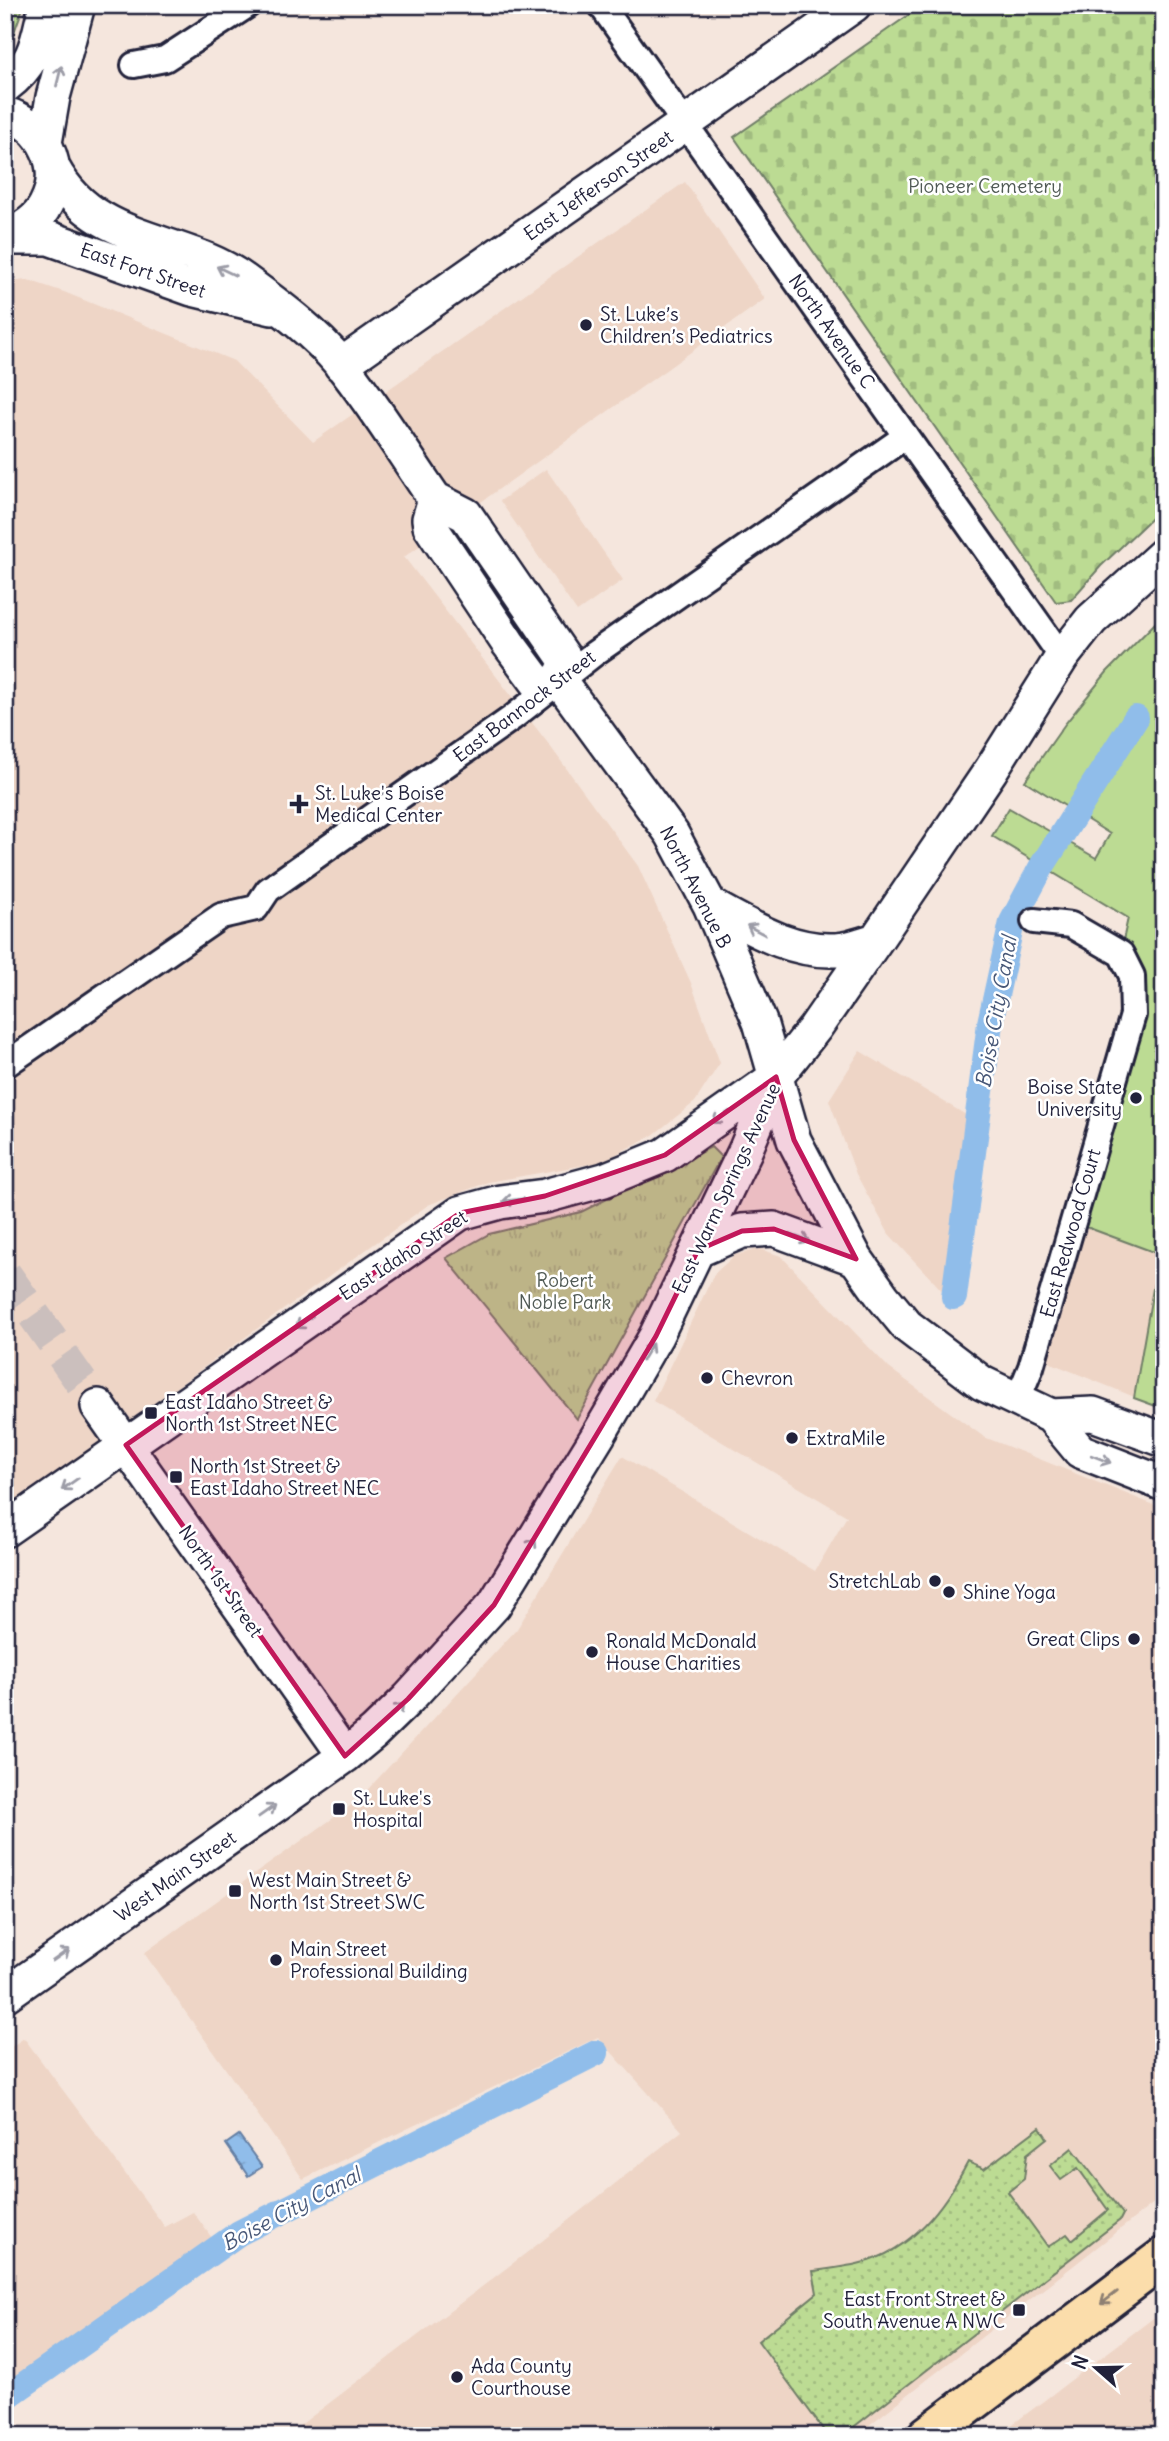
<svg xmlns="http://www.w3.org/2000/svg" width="1169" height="2441" viewBox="0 0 1169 2441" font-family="Delius,sans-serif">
<defs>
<pattern id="grass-dots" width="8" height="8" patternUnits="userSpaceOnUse" patternTransform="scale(1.75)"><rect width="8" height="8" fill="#bcdb93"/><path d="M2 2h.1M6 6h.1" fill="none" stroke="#a1bc80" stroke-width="1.8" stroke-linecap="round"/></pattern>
<pattern id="cemetery-stones" width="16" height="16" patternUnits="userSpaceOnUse" patternTransform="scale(1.75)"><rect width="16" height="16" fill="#bcdb93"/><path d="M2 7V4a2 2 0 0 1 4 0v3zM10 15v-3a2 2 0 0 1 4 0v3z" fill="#a1bc80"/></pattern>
<pattern id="park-tufts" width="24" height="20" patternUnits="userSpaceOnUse" patternTransform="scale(1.75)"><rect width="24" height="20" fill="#bcdb93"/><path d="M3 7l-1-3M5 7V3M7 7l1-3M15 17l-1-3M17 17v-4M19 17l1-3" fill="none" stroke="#a1bc80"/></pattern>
<pattern id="water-ripples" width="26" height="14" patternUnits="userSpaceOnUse" patternTransform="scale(1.75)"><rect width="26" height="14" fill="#90bdea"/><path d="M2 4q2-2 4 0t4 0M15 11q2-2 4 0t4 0" fill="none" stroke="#7ca2ca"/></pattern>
</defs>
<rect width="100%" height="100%" fill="#f5e6dd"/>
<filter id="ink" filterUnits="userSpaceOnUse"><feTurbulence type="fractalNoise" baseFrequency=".0143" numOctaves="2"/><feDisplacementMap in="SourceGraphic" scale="14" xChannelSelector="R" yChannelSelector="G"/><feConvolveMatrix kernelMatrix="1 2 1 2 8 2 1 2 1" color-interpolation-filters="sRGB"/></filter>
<g filter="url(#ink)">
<path fill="#eed5c6" d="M685,182l80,117 -361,258 143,185 91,124 53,117 29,80 -25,39 -42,33 -52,27 -113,20 -60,23 -423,306v-1229l23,-2 36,12 170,69 79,81z
M546,469l77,111 -46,32 -77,-111z
M1164,614v795l-118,-48 35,-136 52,-254 -15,-8 10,-45 -136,-82 17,-28 87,50 14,-24 -85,-53 40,-57 42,-52z
M860,1051l111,67 -20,182 -62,-66 -33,-60 -27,-74z
M760,1249l21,7 108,112 95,69 180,72v686l-309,241h-569l256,-195 140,-110 -84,-94 -295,142 -159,-226 213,-152 160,-172 105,-173 193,115 32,-55 -194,-115 61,-127 21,-19z
M24,2038l141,189 28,-15 27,37 -215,160v-358z
M1164,2310v126h-167z"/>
<path fill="url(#grass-dots)" stroke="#6f7e67" stroke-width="2" d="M1040,2127l7,11 -20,16 -3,25 -16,13 40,55 19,-13 5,6 36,-30 -30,-42 -17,12 -11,-14 22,-18 51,66 -3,6 -278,216h-14l-70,-95 59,-48 -4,-22c16,-2 33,-4 48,-8 51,-12 84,-57 107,-101l16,7z"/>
<path fill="url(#cemetery-stones)" stroke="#6f7e67" stroke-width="2" d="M923,5h241v501l-63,60 -30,34 -15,2 -322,-465z"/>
<path fill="url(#park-tufts)" stroke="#6f7e67" stroke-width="2" d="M5,5h19l-19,52z
M711,1147l10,10 -144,262 -131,-161 43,-24 92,-22z"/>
<path fill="#bcdb93" stroke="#6f7e67" stroke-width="2" d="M1164,614v795l-30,-11 25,-144 -78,-29 52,-254 -15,-8 10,-45 -136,-82 17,-28 87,50 14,-24 -85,-53 40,-57 42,-52z"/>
<path fill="url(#water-ripples)" stroke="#647fa4" stroke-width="2" d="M239,2135l23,32 -14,9 -22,-32z"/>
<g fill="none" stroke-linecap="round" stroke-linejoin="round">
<path stroke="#90bdea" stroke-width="26" d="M954,1297l36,-274 22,-101 30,-56 94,-148
M5,2398l234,-165 357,-180"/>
<path stroke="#cbbfbd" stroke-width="33" stroke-dasharray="33 17" stroke-linecap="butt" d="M5,1274l93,132"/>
<defs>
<path id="street" d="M601,5l461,652
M134,65l31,-6 83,-54
M5,1065l216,-149 35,-8 12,-18 244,-172 83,-65 311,-217
M1017,1401l14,-34 102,-352 -1,-39 -11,-22 -50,-29 -37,-4"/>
<path id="secondary" d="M5,86c32,-24 32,-44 41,-81
M5,114c39,10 60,54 41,90 -8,17 -24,26 -41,33
M45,143l8,-46 25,-92
M53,168c42,78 129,67 192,113 34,25 69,51 96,83 33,41 64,92 94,135
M5,238h44l143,51 80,19
M341,365l513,-360
M435,499l31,16 101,147 -8,18 -14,4 -8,-2 -29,-39 -78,-117 -1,-7z
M559,680l113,154 38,71 50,117 34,118 62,119 27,38 24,29 75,57 69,33 42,-2 71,26
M710,905c40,22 86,51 134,44 11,-2 22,-6 32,-9
M698,1250l44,-19 32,-2 82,30
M98,1406l247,350
M1051,1416l29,35 84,33
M5,1530l455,-317 40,-11 45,-6 59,-16 61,-25 111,-78
M5,1995l340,-239 29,-24 34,-33 86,-94 105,-171 57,-98 89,-185 31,-74 39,-49 61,-88 115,-170 71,-113 29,-37 73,-66"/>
<path id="primary" d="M927,2436l237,-179"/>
</defs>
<use href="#street" stroke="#22223b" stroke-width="30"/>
<use href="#secondary" stroke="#22223b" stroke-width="38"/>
<use href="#primary" stroke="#22223b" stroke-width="44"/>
<use href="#street" stroke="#fff" stroke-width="24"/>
<use href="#secondary" stroke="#fff" stroke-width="33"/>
<use href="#primary" stroke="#fbddab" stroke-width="38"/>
</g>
<defs><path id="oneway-shaft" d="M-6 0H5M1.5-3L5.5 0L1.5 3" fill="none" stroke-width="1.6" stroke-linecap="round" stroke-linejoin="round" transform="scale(1.75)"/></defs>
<g stroke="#9c9ca7">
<use href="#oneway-shaft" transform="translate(59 76) rotate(-76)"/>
<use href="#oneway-shaft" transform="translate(226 271) rotate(-154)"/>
<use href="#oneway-shaft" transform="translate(756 930) rotate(-152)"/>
<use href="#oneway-shaft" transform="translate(721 1117) rotate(146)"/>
<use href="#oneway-shaft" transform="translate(513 1200) rotate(173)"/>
<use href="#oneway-shaft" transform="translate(800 1238) rotate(21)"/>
<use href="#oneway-shaft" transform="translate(304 1322) rotate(145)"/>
<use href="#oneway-shaft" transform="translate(647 1352) rotate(-59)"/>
<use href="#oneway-shaft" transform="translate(1101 1459) rotate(21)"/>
<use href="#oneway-shaft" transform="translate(70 1484) rotate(145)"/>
<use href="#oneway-shaft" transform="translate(530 1547) rotate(-58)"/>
<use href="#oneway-shaft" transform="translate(396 1711) rotate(-44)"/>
<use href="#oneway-shaft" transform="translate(267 1811) rotate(-35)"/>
<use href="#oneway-shaft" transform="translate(61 1955) rotate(-35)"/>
</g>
<use stroke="#8e8073" href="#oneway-shaft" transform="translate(1109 2298) rotate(143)"/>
</g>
<path fill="#c2185b" fill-opacity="0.2" stroke="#c2185b" stroke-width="5" stroke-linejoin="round" d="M776,1077l18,63 62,119 -82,-30 -32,2 -44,19 -42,86 -162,269 -86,94 -63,57 -219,-311 334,-232 85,-17 120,-41z"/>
<g fill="#22223b" stroke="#fff" stroke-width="2.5">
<circle cx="586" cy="325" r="7"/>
<path d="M295.5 793.5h7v7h7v7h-7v7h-7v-7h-7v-7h7z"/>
<circle cx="1136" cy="1098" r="7"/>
<circle cx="707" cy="1378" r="7"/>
<rect x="144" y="1406" width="14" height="14" rx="3.5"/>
<circle cx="792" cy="1438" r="7"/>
<rect x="169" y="1470" width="14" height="14" rx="3.5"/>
<circle cx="935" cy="1581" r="7"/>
<circle cx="949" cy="1592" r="7"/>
<circle cx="1134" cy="1639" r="7"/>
<circle cx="592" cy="1652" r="7"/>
<rect x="332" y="1802" width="14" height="14" rx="3.5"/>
<rect x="228" y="1884" width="14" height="14" rx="3.5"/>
<circle cx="276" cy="1960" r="7"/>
<rect x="1012" y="2303" width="14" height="14" rx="3.5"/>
<circle cx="457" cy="2377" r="7"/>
</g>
<g text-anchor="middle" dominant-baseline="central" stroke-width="5" stroke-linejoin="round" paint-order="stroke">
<g font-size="19" fill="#22223b" stroke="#fff">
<text transform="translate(598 185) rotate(-35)">East Jefferson Street</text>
<text transform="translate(143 270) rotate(19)">East Fort Street</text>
<text transform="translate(832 331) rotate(55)">North Avenue C</text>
<text transform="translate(524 706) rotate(-37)">East Bannock Street</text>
<text transform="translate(696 887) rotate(63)">North Avenue B</text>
<text transform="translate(726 1188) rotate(-65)">East Warm Springs Avenue</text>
<text transform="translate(1070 1233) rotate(-74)">East Redwood Court</text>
<text transform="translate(403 1255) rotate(-33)">East Idaho Street</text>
<text transform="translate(221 1581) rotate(55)">North 1st Street</text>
<text transform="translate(175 1876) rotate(-35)">West Main Street</text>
</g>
<g font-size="19" fill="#505a55" stroke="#fff">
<text x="985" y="186">Pioneer Cemetery</text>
<text x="565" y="1280">Robert<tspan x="565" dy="22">Noble Park</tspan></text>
</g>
<g font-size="19" fill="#22223b" stroke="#fff" text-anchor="start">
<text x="600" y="314">St. Luke’s<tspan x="600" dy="22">Children’s Pediatrics</tspan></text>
<text x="315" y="793">St. Luke's Boise<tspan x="315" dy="22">Medical Center</tspan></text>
<text x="1122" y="1087" text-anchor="end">Boise State<tspan x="1122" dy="22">University</tspan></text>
<text x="721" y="1378">Chevron</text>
<text x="165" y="1402">East Idaho Street &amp;<tspan x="165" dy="22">North 1st Street NEC</tspan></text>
<text x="806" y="1438">ExtraMile</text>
<text x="190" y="1466">North 1st Street &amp;<tspan x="190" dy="22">East Idaho Street NEC</tspan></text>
<text x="921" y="1581" text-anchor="end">StretchLab</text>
<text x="963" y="1592">Shine Yoga</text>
<text x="1120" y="1639" text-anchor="end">Great Clips</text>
<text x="606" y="1641">Ronald McDonald<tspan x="606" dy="22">House Charities</tspan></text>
<text x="353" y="1798">St. Luke's<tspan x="353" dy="22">Hospital</tspan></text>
<text x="249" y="1880">West Main Street &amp;<tspan x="249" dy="22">North 1st Street SWC</tspan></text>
<text x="290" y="1949">Main Street<tspan x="290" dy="22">Professional Building</tspan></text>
<text x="1005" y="2299" text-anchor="end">East Front Street &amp;<tspan x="1005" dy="22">South Avenue A NWC</tspan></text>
<text x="471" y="2366">Ada County<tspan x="471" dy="22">Courthouse</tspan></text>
</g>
<g font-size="21" font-style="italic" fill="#485878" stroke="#fff">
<text transform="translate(996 1012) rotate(-80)">Boise City Canal</text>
<text transform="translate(291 2209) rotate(-28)">Boise City Canal</text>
</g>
</g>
<rect width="1169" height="2441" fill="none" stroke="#fff" stroke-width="28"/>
<rect x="14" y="14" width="1141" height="2413" fill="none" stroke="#22223b" stroke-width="2.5" filter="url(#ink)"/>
<g transform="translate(1096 2368) rotate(290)" stroke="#ffffff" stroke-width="5" paint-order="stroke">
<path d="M0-5L12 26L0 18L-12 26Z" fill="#22223b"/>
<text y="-10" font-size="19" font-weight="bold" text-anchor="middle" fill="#22223b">N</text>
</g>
</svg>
